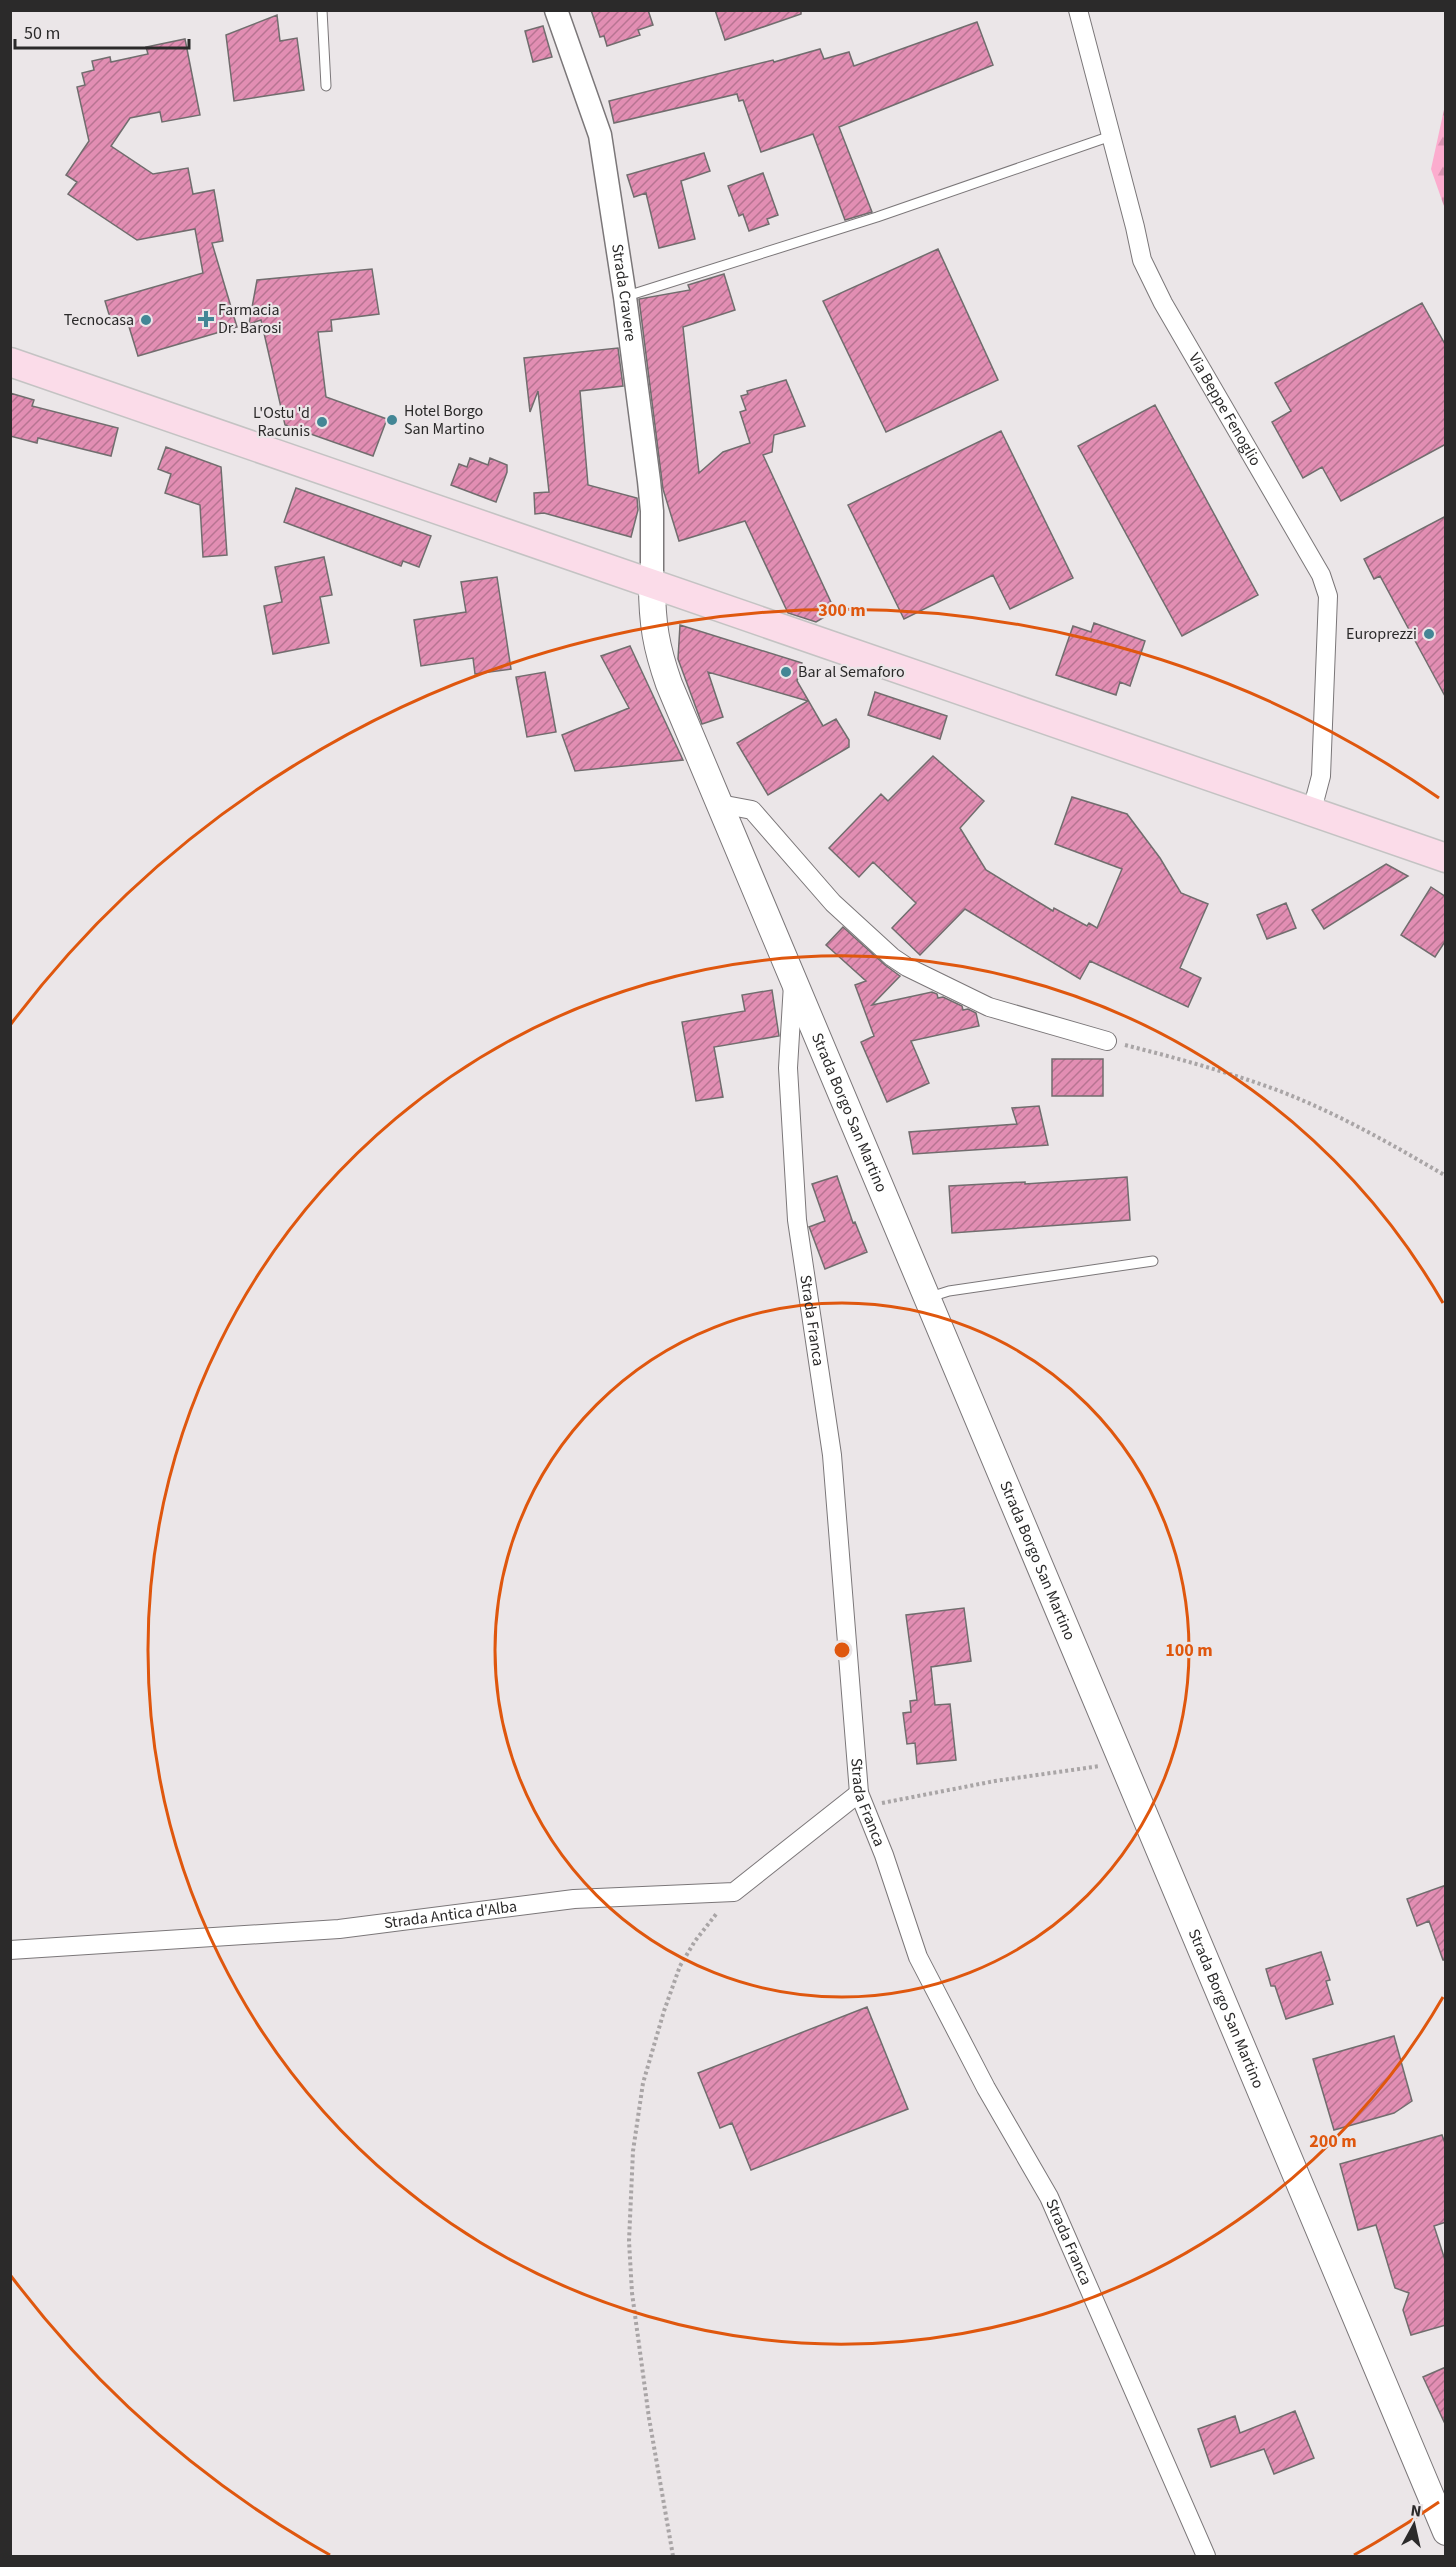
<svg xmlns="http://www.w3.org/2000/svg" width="1456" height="2567" font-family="'Source Sans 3',sans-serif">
	<defs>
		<pattern id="forest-firs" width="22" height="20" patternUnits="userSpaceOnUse" patternTransform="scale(1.5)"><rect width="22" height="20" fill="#fcacce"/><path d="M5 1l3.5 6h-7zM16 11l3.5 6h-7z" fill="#d894b1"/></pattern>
		<pattern id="building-hatch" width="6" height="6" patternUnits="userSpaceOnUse" patternTransform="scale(1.5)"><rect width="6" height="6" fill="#e28eb3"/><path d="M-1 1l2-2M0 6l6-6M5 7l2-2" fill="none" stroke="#b77492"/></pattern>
	</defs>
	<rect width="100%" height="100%" fill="#ebe6e8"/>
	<!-- forest -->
	<path fill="url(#forest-firs)" d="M1445,105V209L1431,169Z"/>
	<!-- building -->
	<path fill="url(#building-hatch)" stroke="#716d6e" stroke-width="1.5" d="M591,10H648L653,25L638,30L640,35L607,46L604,36L600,37Z
		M715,10H801V14L725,40Z
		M277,15L280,41L297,38L304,90L234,101L226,35Z
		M977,22L993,65L839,127L872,212L845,220L813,134L761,152L743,100L739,101L737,94L614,123L609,101L773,60L774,62L820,49L824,59L849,52L854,66Z
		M543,26L552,57L533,62L525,31Z
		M185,39L200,115L162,122L160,112L130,118L111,146L153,174L188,168L193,194L214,190L223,241L212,243L237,327L138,356L126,317L111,321L105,301L203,273L195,229L137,240L68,194L77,182L66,175L89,141L77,87L85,85L82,73L94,70L92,61L110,57L111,62L148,54L146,47Z
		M704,153L710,171L681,181L695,239L659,248L646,193L634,197L627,175Z
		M763,173L778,215L767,219L769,224L749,231L743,214L739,216L728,186Z
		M938,249L998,380L886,432L823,301Z
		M372,269L379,314L331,320L332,331L318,332L326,397L387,419L373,456L285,425L261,320L249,324L257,280Z
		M724,274L735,310L683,327L699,473L723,452L750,443L740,412L746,410L741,396L748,394L747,391L786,380L805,426L774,435L772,452L763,455L835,611L816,622L788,613L745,521L679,541L663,489L639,299L690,290L688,285Z
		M1422,303L1446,346V444L1341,501L1322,467L1303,478L1272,422L1291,411L1275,383Z
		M618,348L623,386L580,391L588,485L637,498L638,510L631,537L544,513L535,514L534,493L549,492L538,391L530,412L524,358Z
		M10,393L34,400L32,406L118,428L111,456L38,438L37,443L10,436Z
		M1155,405L1258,595L1182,636L1078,446Z
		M1001,431L1073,578L1010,609L993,575L904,619L848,505Z
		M166,447L221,467L227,555L203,557L200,505L165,493L171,474L158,469Z
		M470,458L488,465L490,458L507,465V472L496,502L451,485L459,464L467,467Z
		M296,488L431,536L419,567L403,561L401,566L284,522Z
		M1446,516V698L1380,576L1374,579L1364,559Z
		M324,557L332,595L320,597L329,643L273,654L264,606L282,602L275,567Z
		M497,577L511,669L475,674L473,658L421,666L414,620L466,612L461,582Z
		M1094,623L1145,641L1130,686L1120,682L1116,695L1056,675L1073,626L1091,632Z
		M680,625L802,663L797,681L823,726L836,719L849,740V747L768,795L737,743L808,701L708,672L723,717L702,724L678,659Z
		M630,646L683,760L575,771L562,735L629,708L601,656Z
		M545,672L556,732L527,737L516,677Z
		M875,692L947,716L940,739L868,715Z
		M933,756L984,801L960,828L986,870L1053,911L1054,908L1087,926L1089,923L1097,928L1122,869L1055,844L1072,797L1127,814L1160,858L1181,893L1208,904L1180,968L1201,978L1188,1007L1090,961L1080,979L965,909L920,955L892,928L916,903L873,862L859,877L829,848L881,794L888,801Z
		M1386,864L1408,876L1324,929L1312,910Z
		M1431,887L1446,897V940L1435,957L1401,935Z
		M1286,903L1296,928L1267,939L1257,915Z
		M843,927L885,965L900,976L872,1005L932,992L937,994L938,998L943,997L962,1006L963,1010L968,1009L976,1013L979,1026L911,1041L929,1083L887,1102L861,1042L874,1036L855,985L866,981L826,945Z
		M772,990L779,1036L714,1047L723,1097L696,1101L682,1022L745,1011L742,995Z
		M1052,1059H1103V1096H1052Z
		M1039,1106L1048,1145L913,1154L909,1132L1017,1124L1012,1108Z
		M837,1176L853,1223L855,1222L867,1252L825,1269L810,1229L809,1227L825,1221L812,1184Z
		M1127,1177L1130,1220L952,1233L949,1186L1025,1182V1184Z
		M964,1608L971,1661L931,1667L935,1705L950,1704L956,1760L917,1764L915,1743L907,1744L903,1713L911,1712L910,1701L917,1700L906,1615Z
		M1446,1885V1960H1443L1429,1921L1417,1926L1407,1899Z
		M1321,1952L1330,1980L1326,1981L1333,2004L1286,2019L1275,1986H1271L1266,1969Z
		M867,2007L908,2109L751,2170L732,2123L720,2128L698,2073Z
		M1394,2036L1412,2101L1394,2113L1334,2130L1313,2059Z
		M1442,2135L1446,2146V2222L1434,2226L1446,2263V2325L1411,2335L1403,2310L1409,2293L1395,2288L1376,2225L1358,2230L1340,2164Z
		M1446,2367V2426L1423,2377Z
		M1295,2411L1314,2458L1274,2474L1264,2449L1211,2467L1198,2429L1235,2416L1240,2433Z"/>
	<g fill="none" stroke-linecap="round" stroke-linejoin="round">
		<defs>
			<path id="service" d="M322,10L326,86
				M627,296L877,217L1111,136
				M930,1297L949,1291L1153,1261"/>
			<g id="minor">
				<path id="s1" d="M1078,10L1135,227L1142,260L1163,303L1321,575L1328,596L1321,776L1312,810"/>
				<path d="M720,804L752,810L833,903L892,957L907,967L989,1007L1107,1041"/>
				<path id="s2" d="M793,984L788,1068L797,1220L832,1455L859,1793L884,1855L918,1957L986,2088L1049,2197L1206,2556"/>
				<path id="s3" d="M10,1950L339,1929L574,1899L734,1892L859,1793"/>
			</g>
			<g id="tertiary">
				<path id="s4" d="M556,10L600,135L625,297L649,481L652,511V584"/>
			</g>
			<g id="secondary">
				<path id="s5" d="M652,584C652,623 656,647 669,684L1446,2532"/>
			</g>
			<path id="primary" d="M10,362L1446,858"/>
		</defs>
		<!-- service casing -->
		<use href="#service" stroke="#7b7779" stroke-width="11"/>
		<!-- minor casing -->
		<use href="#minor" stroke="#7b7779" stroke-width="20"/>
		<!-- tertiary casing -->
		<use href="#tertiary" stroke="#7b7779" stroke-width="25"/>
		<!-- secondary casing -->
		<use href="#secondary" stroke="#7b7779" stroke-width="28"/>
		<!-- primary casing -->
		<use href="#primary" stroke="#c4c3c3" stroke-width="31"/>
		<!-- path -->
		<path stroke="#a9a5a6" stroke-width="4" stroke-dasharray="3 3" stroke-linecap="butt" d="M1125,1045C1173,1057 1220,1070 1266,1086C1328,1108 1388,1142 1446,1176
			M882,1803L995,1781L1100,1766
			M673,2556L649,2418L632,2293L629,2241L633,2151L643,2083L664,2011L680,1966L695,1941L717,1913"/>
		<!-- service -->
		<use href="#service" stroke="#fff" stroke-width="9"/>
		<!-- minor -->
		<use href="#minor" stroke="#fff" stroke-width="18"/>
		<!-- tertiary -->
		<use href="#tertiary" stroke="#fff" stroke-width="22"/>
		<!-- secondary -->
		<use href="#secondary" stroke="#fff" stroke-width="26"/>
		<!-- primary -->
		<use href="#primary" stroke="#fbdce9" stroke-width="28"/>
	</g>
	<!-- distance rings -->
	<g fill="none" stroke="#df570e" stroke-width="3">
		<circle cx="842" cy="1650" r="347"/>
		<path d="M1443 1997A694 694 0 1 1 1443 1303"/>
		<path d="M1439 2502A1040 1040 0 0 1 1354 2555M330 2555A1040 1040 0 0 1 11 2276M11 1024A1040 1040 0 0 1 1439 798"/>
	</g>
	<!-- markers -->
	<g fill="#438695" stroke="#ebe6e8" stroke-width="2">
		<path d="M203 310h6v6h6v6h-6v6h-6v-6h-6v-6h6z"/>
		<circle cx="146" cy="320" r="6"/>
		<circle cx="392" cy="420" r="6"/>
		<circle cx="322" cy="422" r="6"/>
		<circle cx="1429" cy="634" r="6"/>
		<circle cx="786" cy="672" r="6"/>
	</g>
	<g text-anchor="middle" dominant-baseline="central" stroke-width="4.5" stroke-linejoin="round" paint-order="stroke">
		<!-- street labels -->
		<g font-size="16" fill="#2b2a2a" stroke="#ebe6e8">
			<text stroke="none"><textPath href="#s4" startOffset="292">Strada Cravere</textPath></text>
			<text stroke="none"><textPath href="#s1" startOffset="429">Via Beppe Fenoglio</textPath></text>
			<text stroke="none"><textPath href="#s5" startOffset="567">Strada Borgo San Martino</textPath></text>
			<text stroke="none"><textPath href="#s2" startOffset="338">Strada Franca</textPath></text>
			<text stroke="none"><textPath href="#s5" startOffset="1053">Strada Borgo San Martino</textPath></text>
			<text stroke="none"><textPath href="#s2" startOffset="824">Strada Franca</textPath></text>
			<text stroke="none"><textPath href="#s3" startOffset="442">Strada Antica d'Alba</textPath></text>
			<text stroke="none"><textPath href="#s5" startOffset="1539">Strada Borgo San Martino</textPath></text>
			<text stroke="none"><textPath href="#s2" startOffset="1310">Strada Franca</textPath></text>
		</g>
		<!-- poi labels -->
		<g font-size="16" fill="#2b2a2a" stroke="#ebe6e8" text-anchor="start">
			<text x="218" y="310">Farmacia<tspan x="218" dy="18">Dr. Barosi</tspan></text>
			<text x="134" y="320" text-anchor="end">Tecnocasa</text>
			<text x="404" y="411">Hotel Borgo<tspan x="404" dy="18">San Martino</tspan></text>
			<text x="310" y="413" text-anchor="end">L'Ostu 'd<tspan x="310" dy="18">Racunis</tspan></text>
			<text x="1417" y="634" text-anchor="end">Europrezzi</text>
			<text x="798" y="672">Bar al Semaforo</text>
		</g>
	</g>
	<circle cx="842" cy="1650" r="9" fill="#df570e" stroke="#ebe6e8" stroke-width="3"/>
	<g font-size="18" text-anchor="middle" font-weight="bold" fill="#df570e" stroke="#ebe6e8" stroke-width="4.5" stroke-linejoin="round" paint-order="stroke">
		<text x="842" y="616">300 m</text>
		<text x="1189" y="1656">100 m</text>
		<text x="1333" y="2147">200 m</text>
	</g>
	<!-- border -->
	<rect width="1456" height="2567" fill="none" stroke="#2b2a2a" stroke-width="24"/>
	<!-- north arrow -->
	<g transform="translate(1414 2525) rotate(8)" stroke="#ebe6e8" stroke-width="4.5" paint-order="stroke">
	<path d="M0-4.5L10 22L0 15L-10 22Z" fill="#2b2a2a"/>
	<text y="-9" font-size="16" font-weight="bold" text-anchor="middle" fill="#2b2a2a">N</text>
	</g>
	<!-- scale -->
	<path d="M15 39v9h174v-9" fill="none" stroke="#2b2a2a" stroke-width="3"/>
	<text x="24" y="39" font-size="18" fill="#2b2a2a" stroke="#ebe6e8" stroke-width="4.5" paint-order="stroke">50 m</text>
</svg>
